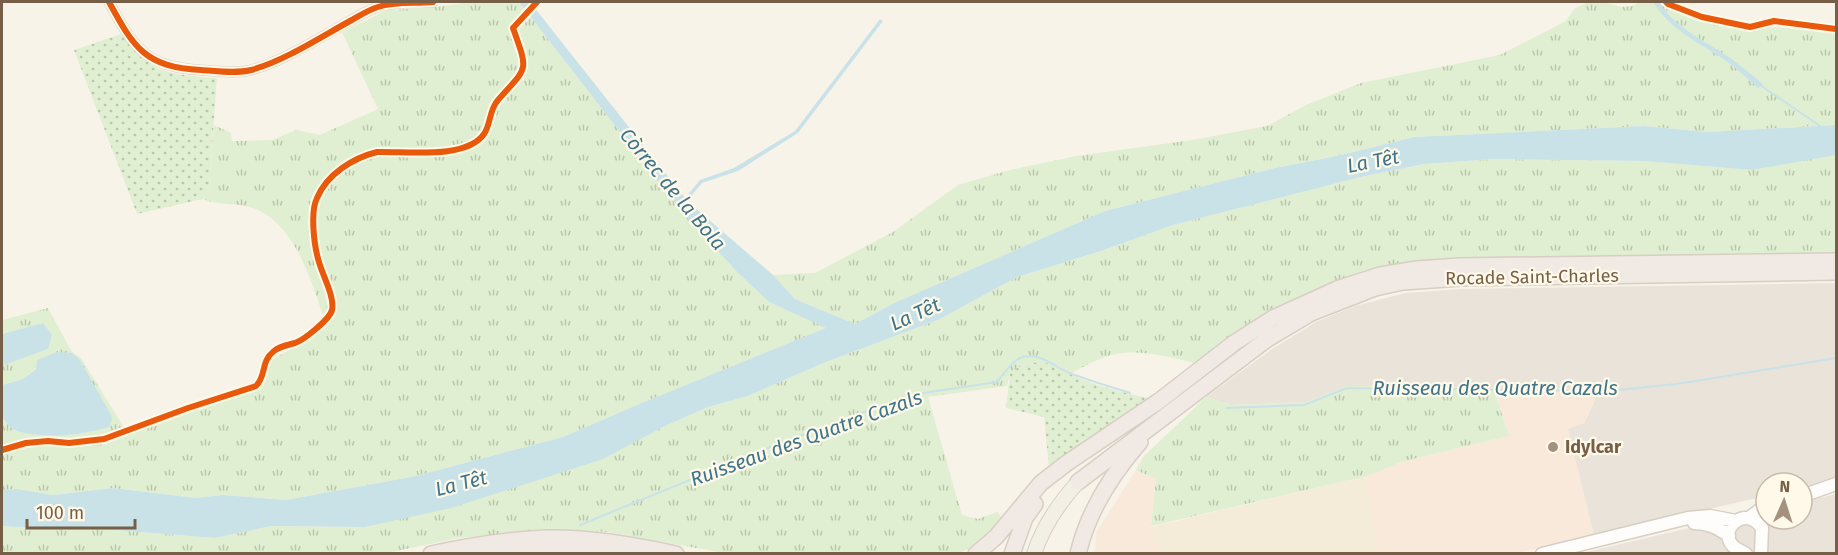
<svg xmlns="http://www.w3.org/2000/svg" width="1838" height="555" font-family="'Fira Sans',sans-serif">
	<defs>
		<pattern id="grass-tufts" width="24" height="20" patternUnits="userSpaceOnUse" patternTransform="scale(1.5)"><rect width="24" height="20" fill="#e0efd1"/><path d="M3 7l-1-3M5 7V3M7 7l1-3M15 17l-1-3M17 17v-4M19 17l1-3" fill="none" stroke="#bac5ab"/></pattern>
		<pattern id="garden-dots" width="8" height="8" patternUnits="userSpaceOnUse" patternTransform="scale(1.5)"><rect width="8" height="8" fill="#e0efd1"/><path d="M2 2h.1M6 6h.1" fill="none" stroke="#bac5ab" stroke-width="1.8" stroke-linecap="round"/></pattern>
	</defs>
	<rect width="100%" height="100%" fill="#f8f3e8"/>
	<!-- residential -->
	<path fill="#f4ebd8" d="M1367,476L1378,553H1158L1151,527Z"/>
	<!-- commercial -->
	<path fill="#f9e9da" d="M1493,387L1585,389L1595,399L1584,423L1568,429L1594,535L1518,553H1378L1367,476L1404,461L1509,436Z
		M1136,470L1156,479L1151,526L1158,553L1095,554L1096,532Z"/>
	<!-- industrial -->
	<path fill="#eae3d9" d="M1836,283V479L1802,487V483H1766V496L1594,535L1568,429L1584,423L1592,407L1595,399L1585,389L1348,386L1306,402L1231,405L1206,397L1272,349L1316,322L1355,306L1405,293L1461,289Z
		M1836,494V553L1578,554L1766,510V519H1802V502Z"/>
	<!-- grass -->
	<path fill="url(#grass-tufts)" d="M472,2H519L682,212L737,272L769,302L827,328L639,404L563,437L416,476L286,500L223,495L196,498L113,488L53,495L17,489L2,490V417L13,429L36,435L95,431L36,368L23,379L2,385V366L48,349L43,323L2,334V320L48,308L72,352L81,358L125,429L250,392L264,385L271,360L306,341L327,327C313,287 297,224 253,208C236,202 218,206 203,199L209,189L214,125L231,133L232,141L272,140L296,130L320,135L378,109L342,32L387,10L428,8Z
		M1588,2H1604L1621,7L1632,6L1640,2H1663L1699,18L1836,34V125L1707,132L1644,126L1414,137L1337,156L1275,168L1105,211L894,303L855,324L795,299L773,275L815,273L893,232L958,185L1010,170L1076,156L1192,140L1267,126L1306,105L1361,83L1500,55L1566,21L1574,9Z
		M1833,154L1836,155V254L1379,268C1336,280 1296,295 1258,319C1238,332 1218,349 1199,364C1167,357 1132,345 1100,359C1089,363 1080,369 1070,374L1057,365L1010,372L1007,386L928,397L962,515L978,519L997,512L1004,520L977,546L958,553H724L608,532L545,529L459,538L382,554H2V526L64,530H114L215,538L271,526L365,527L663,427L708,407L748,396L821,364L940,319L1017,277L1101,251L1173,225L1365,176L1424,164L1494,159L1644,161L1752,170Z
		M1348,386L1493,387L1509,436L1404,461L1367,476L1151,526L1156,479L1136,470L1143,457L1206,397L1231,405L1306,402Z"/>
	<!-- garden -->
	<path fill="url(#garden-dots)" d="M121,34C152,75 169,74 217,78L209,189L203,199L137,214L74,50Z
		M1041,362C1057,365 1057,368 1070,374C1094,386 1126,393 1152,399L1049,467L1044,417L1006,408L1010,372L1025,364Z"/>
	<!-- water -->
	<path fill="#c9e2e8" d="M519,2H530L685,198L700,180L734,168L795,131L880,19L883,21L798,133L738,171L702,183L687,201L773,275L795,299L855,324L894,303L1105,211L1275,168L1337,156L1414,137L1644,126L1707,132L1836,125V155L1752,170L1644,161L1494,159L1424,164L1365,176L1173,225L1101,251L1017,277L940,319L821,364L748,396L708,407L663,427L603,459L451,508L365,527L271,526L215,538L114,530H64L2,526V490L17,489L53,495L113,488L196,498L223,495L286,500L416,476L563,437L639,404L826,328L769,302L737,272L682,212Z
		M1653,2H1659C1676,29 1704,40 1729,57C1741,66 1752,75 1763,84L1758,88C1748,79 1737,69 1726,61C1699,42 1671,31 1653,2Z
		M43,323L52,335L48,349L2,366V334Z
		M57,352L72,353L80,360L111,415L112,420L109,427C82,435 43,440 15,430C10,428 6,422 2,417V385L23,379L36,369L37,360Z"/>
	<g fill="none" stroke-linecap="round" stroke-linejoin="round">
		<!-- stream -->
		<path stroke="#c9e2e8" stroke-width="2" d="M1760,85L1820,126
			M1226,408L1304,405L1347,388L1609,391L1677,384L1836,358
			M580,525L768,448L910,395L997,382C1003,375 1011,362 1020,358C1039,350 1055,368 1072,374C1091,381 1111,387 1130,393"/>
		<defs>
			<path id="street" d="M109,2C134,48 145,67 201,70C217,71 236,74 251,70C284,61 319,38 350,21C359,16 368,10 378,7C396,1 414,4 433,2"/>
			<path id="secondary" d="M1802,496L1836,484
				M1749,518L1766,505
				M1694,523C1708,523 1718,528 1729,536
				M1542,554L1688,518L1710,516L1736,521
				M1746,554C1742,551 1737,550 1733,546C1717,529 1746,504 1762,528L1761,554"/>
			<path id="primary" d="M1034,554C1043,526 1059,503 1078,482"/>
			<path id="highway" d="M1078,482L1266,340L1311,313L1375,288L1403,282L1461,278L1836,272
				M431,554C468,546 506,540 545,538C589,537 633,545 676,554
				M495,554L542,550L613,554
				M976,554L996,537L1041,483L1067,463L1159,401L1234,343L1273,318L1337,289L1380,275L1417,269L1459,266L1836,261
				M1012,554L1025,518L1035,504
				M1078,554C1088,511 1112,474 1140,442"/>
		</defs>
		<!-- street casing -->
		<use href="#street" stroke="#d5cfc5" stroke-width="11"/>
		<!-- secondary casing -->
		<use href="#secondary" stroke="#d6cfc4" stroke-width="15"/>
		<!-- primary casing -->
		<use href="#primary" stroke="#d7cec4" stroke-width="16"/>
		<!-- highway casing -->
		<use href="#highway" stroke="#d7cec4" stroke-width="18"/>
		<!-- street -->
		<use href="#street" stroke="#fefdfc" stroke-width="8"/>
		<!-- secondary -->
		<use href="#secondary" stroke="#fefdfc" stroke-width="12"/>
		<!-- primary -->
		<use href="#primary" stroke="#f2efe4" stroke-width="14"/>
		<!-- highway -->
		<use href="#highway" stroke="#f1e9e3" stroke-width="15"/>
		<defs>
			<path id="cycleway" d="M109,2C134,48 145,67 201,70C217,71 236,74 251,70C284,61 319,38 350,21C359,16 368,10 378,7C396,1 414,4 433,2
				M1666,2L1668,4L1702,17L1750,27L1774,21L1836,29
				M2,450L26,443L48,441L69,443L104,439L188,408L256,386C267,375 260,362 274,351C280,346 288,345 295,343C304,340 330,319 332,310C335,297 322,274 319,262C314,246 310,212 317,198C327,174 353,158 377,152C405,151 466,160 484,134C491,124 489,110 498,100C528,66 529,73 513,28L537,2"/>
		</defs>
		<!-- cycleway casing -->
		<use href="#cycleway" stroke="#fff9e9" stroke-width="10"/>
		<!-- cycleway -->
		<use href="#cycleway" stroke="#e8590c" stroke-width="6"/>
	</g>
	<!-- markers -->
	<circle fill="#a4927f" stroke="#fff9e9" stroke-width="2" cx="1553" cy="447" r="6"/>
	<g text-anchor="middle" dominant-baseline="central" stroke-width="4.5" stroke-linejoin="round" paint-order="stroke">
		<!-- street labels -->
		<g font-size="18" fill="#775e46" stroke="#fff9e9">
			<text transform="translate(1532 277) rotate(-1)">Rocade Saint-Charles</text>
		</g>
		<!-- poi labels -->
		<g font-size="18" font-weight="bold" fill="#775e46" stroke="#fff9e9" text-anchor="start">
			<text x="1565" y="447">Idylcar</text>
		</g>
		<!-- water labels -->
		<g font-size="20" font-style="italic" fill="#3f758c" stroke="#fff9e9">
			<text transform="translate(1373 161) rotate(-11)">La Têt</text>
			<text transform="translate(673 189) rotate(50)">Còrrec de la Bola</text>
			<text transform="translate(915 314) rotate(-24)">La Têt</text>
			<text x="1495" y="388">Ruisseau des Quatre Cazals</text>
			<text transform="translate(806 438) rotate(-20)">Ruisseau des Quatre Cazals</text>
			<text transform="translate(461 483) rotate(-14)">La Têt</text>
		</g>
	</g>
	<!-- border -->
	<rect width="1838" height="555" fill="none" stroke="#775e46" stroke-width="6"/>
	<!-- north arrow -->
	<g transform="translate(1784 501) rotate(3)"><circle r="28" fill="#fff9e9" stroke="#c9bba8" stroke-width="1.5"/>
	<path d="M0-4.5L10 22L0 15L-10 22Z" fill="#a4927f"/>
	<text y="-9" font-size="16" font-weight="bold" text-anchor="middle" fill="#775e46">N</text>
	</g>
	<!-- scale -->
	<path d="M27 519v9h108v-9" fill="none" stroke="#775e46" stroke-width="3"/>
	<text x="36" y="519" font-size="18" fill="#775e46" stroke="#fff9e9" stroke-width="4.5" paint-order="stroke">100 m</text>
</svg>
